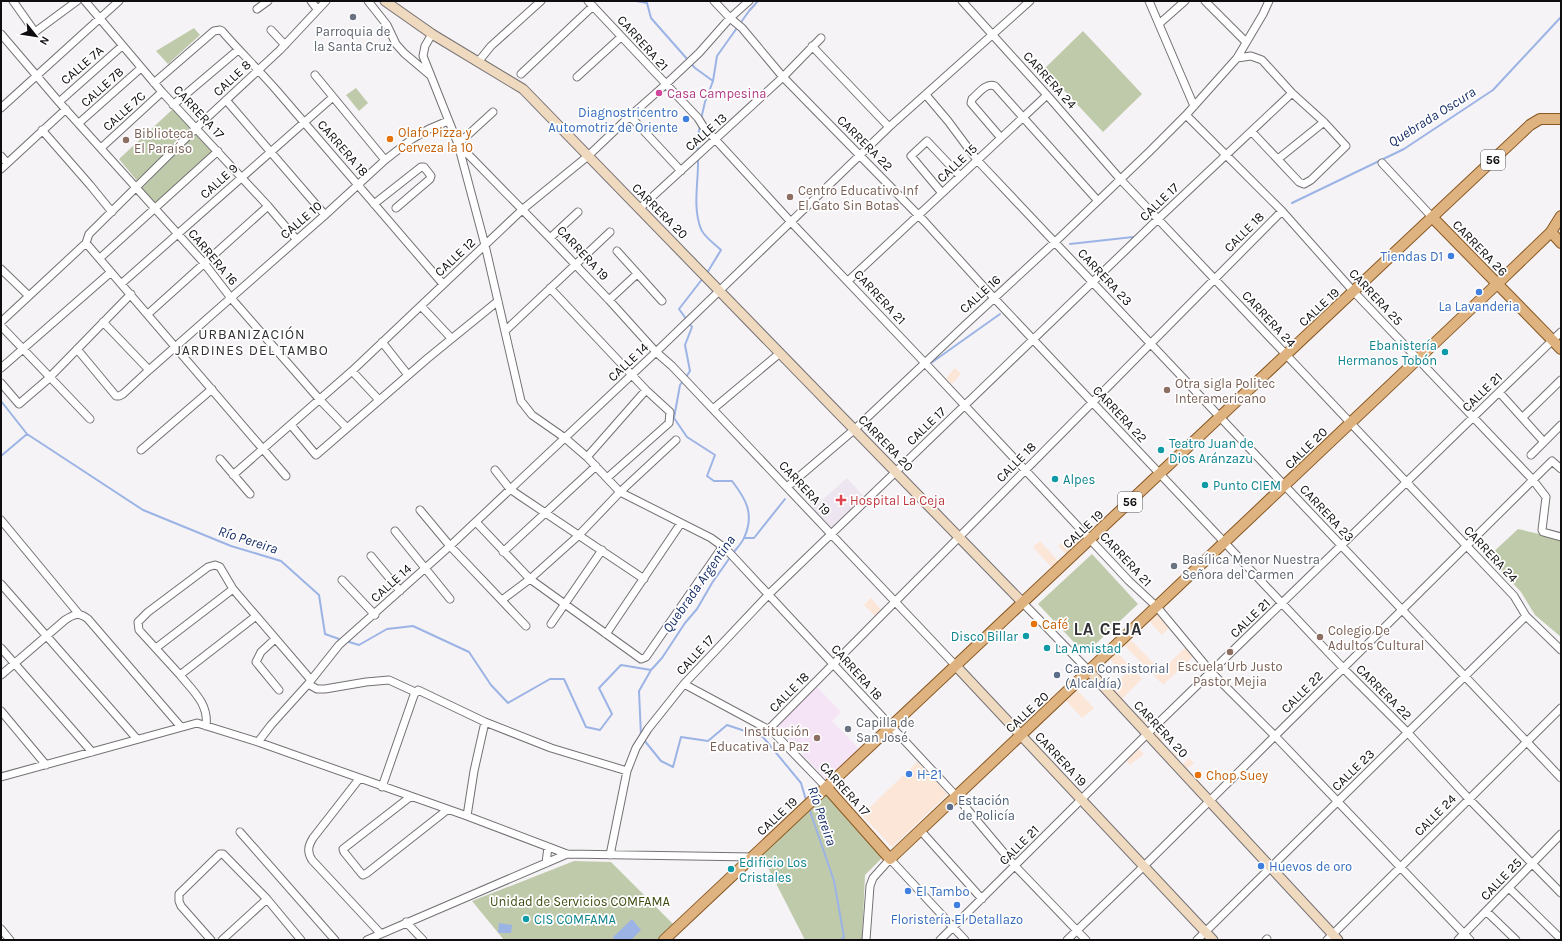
<svg xmlns="http://www.w3.org/2000/svg" width="1562" height="941" font-family="Karla,sans-serif">
	<rect width="100%" height="100%" fill="#f6f3f7"/>
	<!-- commercial -->
	<path fill="#fbe6d8" d="M955,368L961,374L952,384L946,378Z
		M1074,538L1079,544L1067,555L1058,546L1065,540L1069,544Z
		M1040,541L1060,563L1053,569L1033,547Z
		M871,598L884,613L878,619L864,605Z
		M1156,614L1159,615L1170,627L1162,635L1149,621Z
		M1129,638L1161,671L1188,645L1196,654L1163,685L1123,644Z
		M1113,648L1142,679L1120,701L1105,686L1112,679L1117,683L1124,675L1106,655Z
		M1072,685L1094,708L1082,718L1061,695Z
		M1147,710L1153,716L1143,725L1138,719Z
		M1164,723L1171,732L1159,742L1152,734Z
		M1179,745L1184,749L1175,758L1170,753Z
		M1138,748L1144,754L1130,765L1125,759Z
		M1189,758L1194,763L1186,770L1182,765Z
		M917,762L948,794L892,847L862,815Z"/>
	<!-- built -->
	<path fill="#ede5ef" d="M847,478L864,497L832,528L813,508Z"/>
	<!-- education -->
	<path fill="#f5e4f6" d="M816,686L841,712L832,721L859,749L827,780L775,726Z"/>
	<!-- green -->
	<path fill="#bfcaaa" d="M194,28L200,35L168,64L156,51Z
		M1083,31L1142,94L1103,132L1044,69Z
		M356,88L368,103L359,111L346,95Z
		M174,108L192,128L138,182L119,159Z
		M197,132L213,151L154,204L141,189Z
		M1518,529L1561,539V637L1535,615L1521,592L1488,557Z
		M1092,554L1138,604L1085,654L1038,604Z
		M828,791L884,856L865,875L862,940H805L762,856Z
		M574,861L611,862L675,926L660,940H504L472,901Z"/>
	<!-- water -->
	<path fill="#9cb4e5" d="M632,919L641,930L631,940H615L613,937Z
		M499,923L512,925L511,933H498Z"/>
	<g fill="none" stroke-linecap="round" stroke-linejoin="round">
		<!-- stream -->
		<path stroke="#9cb4e5" stroke-width="2" d="M636,1L647,3
			M647,3L651,18L695,68L713,81
			M701,119L705,102L713,81L717,56L749,11L758,1
			M698,153L697,140L700,126
			M698,157C699,180 692,207 701,229C704,237 715,244 721,250L707,273
			M1292,203L1404,149L1493,90L1561,17
			M1070,244L1133,237
			M931,363L1000,314
			M686,377L690,371L685,345L692,327L679,309L703,278
			M683,381L680,385L674,418L687,437L715,455L707,476L714,481H732C746,499 755,514 744,538C742,543 737,548 733,553
			M1,401L27,434
			M1,456L27,434L143,510L231,546L281,561L319,595L325,634L342,640
			M745,538H754L785,499
			M346,641L359,645L387,629L413,626L469,652L491,685L508,703L550,679H564L586,727L600,730L612,714L599,688L621,665L651,670L639,691L641,736
			M651,670L662,658L685,623L697,609L712,583L731,556
			M644,740L661,761L673,767L681,737L708,741L727,725L763,737L801,783L806,800
			M809,808L834,881L844,937L841,940"/>
		<defs>
			<path id="minor" d="M13,1L35,32L77,1
				M85,1L162,92L268,206L296,239
				M311,1L317,9
				M368,1L387,25L396,44L404,53L430,75
				M588,1L698,118L703,126L791,222L925,363L1129,581L1157,607L1211,672L1275,736L1470,940
				M714,1L730,18L742,28L783,77L925,222L994,298L1343,668L1408,733L1469,799L1561,893
				M962,1L1047,95L1121,180L1514,596L1526,616L1561,650
				M1149,1L1194,106
				M1205,1L1246,42
				M257,9L268,1
				M1159,24L1185,1
				M271,30L285,45
				M1,34L59,102L204,263L231,298L320,400L347,428
				M432,34L425,46L423,56L458,144L550,238L609,300L656,352L672,366L956,666
				M1237,58L1251,56L1262,60L1292,93L1324,122L1346,146L1311,180L1304,184L1299,182L1252,132
				M478,62L491,46L541,1
				M521,74L593,6
				M315,75L385,160
				M577,77L621,37
				M154,83L214,31L220,30L222,31C240,52 260,71 278,92C333,156 388,220 443,284
				M926,95L948,121L977,160L1561,778
				M226,100L325,215
				M59,102L122,46
				M173,105L238,50
				M1,108L119,1
				M1186,115L1282,211L1354,292L1533,480L1546,497L1542,530L1543,532L1561,537
				M630,116L681,171
				M79,123L141,68
				M889,127L1030,1
				M42,130L90,185L112,212
				M1001,138L971,103L972,99C978,94 986,82 995,86L1098,201
				M458,144L485,245L521,401L532,415L565,438L587,457L620,492L711,538L726,549L957,797L1015,866L1086,940
				M458,144L493,112
				M101,148L162,92
				M1,156L7,163
				M1278,159L1324,122
				M1382,163L1432,217
				M1,169L66,109
				M942,193L911,156L927,141L960,176
				M374,204L421,167H424L431,176L430,179L396,208
				M639,209L783,77L821,38
				M550,238L578,212
				M86,243L286,476
				M617,251L662,301
				M100,258L218,151
				M1,269L29,296
				M848,281L1047,95
				M121,284L333,97
				M550,288L646,390L670,412L669,423L607,478
				M609,300L637,274
				M421,306L451,338
				M148,314L268,206
				M1,322L86,243L89,234L196,128L280,50L326,1
				M103,322L149,370
				M1,326L90,419
				M505,331L610,232
				M382,342L408,375
				M77,349L116,396H119L123,394L149,370L325,215L385,160L412,139L429,129L448,121
				M1,368L111,272
				M352,371L379,400
				M1,383L19,404L47,380L131,294
				M1499,392L1544,442
				M713,409L780,353
				M1523,417L1561,380
				M291,425L316,455L428,358L498,301
				M141,450L212,389
				M1531,455L1561,425
				M587,457L646,390
				M220,459L250,494
				M495,470L510,489L520,496L644,579
				M233,475L352,371L523,209L588,156L630,116L665,85L699,53L730,18L749,1
				M787,487L855,429L964,326L1055,242L1149,152L1186,115L1237,58L1263,14L1269,1
				M420,510L450,546L526,626
				M1,520L78,613
				M476,522L530,579L641,659L646,657L723,546
				M395,531L450,599
				M503,552L596,466
				M371,556L400,591
				M342,580L375,615
				M1,584L137,739
				M502,600L530,579L578,536L620,492L676,440
				M1023,603L1089,671
				M551,624L602,550
				M606,634L681,523
				M275,639L261,652L256,662L279,690
				M1,648L92,752
				M156,648L233,589
				M1,675L65,620C74,614 79,612 88,619L181,727
				M180,675L139,630L138,622L148,612L208,567L215,565L220,567L233,589L311,680
				M308,684L317,689H325L366,682L389,680L415,692
				M684,684L773,732L827,788
				M1,711L46,765
				M206,726C209,704 193,691 180,675L256,616
				M768,730L1282,211
				M258,742L271,725L308,684L339,645L450,546L656,352L889,127L812,46
				M1,777L197,723L258,742L467,816L567,854L753,857
				M359,779L313,838C308,846 307,852 312,860L381,934
				M382,787L414,695L418,690L485,722L551,748L627,771
				M410,797L343,849L344,852L361,873L363,875L367,873L447,810
				M467,816L474,771L485,722
				M921,831L982,899
				M240,832L335,940
				M610,855L627,771L636,748L648,729L684,684L769,594L1158,219L1292,93
				M546,863L548,847
				M1509,888L1561,939
				M1486,911L1516,940
				M406,922L423,940
				M1,929L10,940
				M211,940L181,906L179,901V894L220,854H223L267,899L301,940
				M222,940L267,899
				M367,940L567,854
				M866,940L870,886L873,878L890,859L965,940
				M940,940L1147,734L1561,332
				M1067,940L1144,866L1552,461L1561,469
				M1197,940L1526,616
				M1266,940L1267,939
				M1327,940L1561,708
				M1458,940L1561,834"/>
			<path id="secondary" d="M385,1L432,34L523,89L1023,603
				M956,666L1213,940
				M1089,671L1338,940"/>
			<path id="primary" d="M1432,217L1561,349
				M1551,232L1561,243
				M827,788L890,859L1497,284L1551,232L1561,216
				M664,940L1530,125L1540,119H1561"/>
		</defs>
		<!-- minor casing -->
		<use href="#minor" stroke="#747174" stroke-width="9"/>
		<!-- secondary casing -->
		<use href="#secondary" stroke="#747174" stroke-width="11"/>
		<!-- primary casing -->
		<use href="#primary" stroke="#885821" stroke-width="12"/>
		<!-- minor -->
		<use href="#minor" stroke="#fff" stroke-width="7"/>
		<!-- secondary -->
		<use href="#secondary" stroke="#efd9bf" stroke-width="9"/>
		<!-- primary -->
		<use href="#primary" stroke="#dfb380" stroke-width="10"/>
	</g>
	<!-- markers -->
	<g fill="#6b7280" stroke="#fff" stroke-width="1.5">
		<circle cx="353" cy="17" r="4"/>
		<circle cx="1174" cy="566" r="4"/>
		<circle cx="848" cy="729" r="4"/>
	</g>
	<circle fill="#d1479c" stroke="#fff" stroke-width="1.5" cx="659" cy="93" r="4"/>
	<g fill="#3f7fe0" stroke="#fff" stroke-width="1.5">
		<circle cx="686" cy="119" r="4"/>
		<circle cx="1451" cy="256" r="4"/>
		<circle cx="1479" cy="292" r="4"/>
		<circle cx="909" cy="774" r="4"/>
		<circle cx="1261" cy="866" r="4"/>
		<circle cx="908" cy="891" r="4"/>
		<circle cx="957" cy="905" r="4"/>
	</g>
	<g fill="#e8710a" stroke="#fff" stroke-width="1.5">
		<circle cx="390" cy="139" r="4"/>
		<circle cx="1034" cy="624" r="4"/>
		<circle cx="1198" cy="775" r="4"/>
	</g>
	<g fill="#8d6e63" stroke="#fff" stroke-width="1.5">
		<circle cx="126" cy="140" r="4"/>
		<circle cx="790" cy="197" r="4"/>
		<circle cx="1167" cy="390" r="4"/>
		<circle cx="1320" cy="637" r="4"/>
		<circle cx="1230" cy="652" r="4"/>
		<circle cx="817" cy="738" r="4"/>
	</g>
	<g fill="#0f9aa8" stroke="#fff" stroke-width="1.5">
		<circle cx="1445" cy="352" r="4"/>
		<circle cx="1161" cy="450" r="4"/>
		<circle cx="1055" cy="479" r="4"/>
		<circle cx="1205" cy="485" r="4"/>
		<circle cx="1026" cy="636" r="4"/>
		<circle cx="1047" cy="648" r="4"/>
		<circle cx="731" cy="869" r="4"/>
		<circle cx="526" cy="919" r="4"/>
	</g>
	<path fill="#e0444e" stroke="#fff" stroke-width="1.5" d="M839 494h4v4h4v4h-4v4h-4v-4h-4v-4h4z"/>
	<g fill="#5c6f8a" stroke="#fff" stroke-width="1.5">
		<circle cx="1057" cy="675" r="4"/>
		<circle cx="950" cy="807" r="4"/>
	</g>
	<g text-anchor="middle" dominant-baseline="central" stroke-width="3.5" stroke-linejoin="round" paint-order="stroke">
		<!-- shield labels -->
		<g fill="#fff" stroke="#575657" stroke-width="1">
			<rect x="1481" y="150" width="24" height="20" rx="3"/>
			<rect x="1118" y="492" width="24" height="20" rx="3"/>
		</g>
		<g font-size="12" font-weight="bold" fill="#0f0d0f">
			<text x="1493" y="160">56</text>
			<text x="1130" y="502">56</text>
		</g>
		<!-- worship labels -->
		<g font-size="13" fill="#5b616d" stroke="#fff" text-anchor="start">
			<text x="353" y="31" text-anchor="middle">Parroquia de<tspan x="353" dy="15">la Santa Cruz</tspan></text>
			<text x="1182" y="559">Basílica Menor Nuestra<tspan x="1182" dy="15">Señora del Carmen</tspan></text>
			<text x="856" y="722">Capilla de<tspan x="856" dy="15">San José</tspan></text>
		</g>
		<!-- street labels -->
		<g font-size="13" fill="#0f0d0f" stroke="#fff">
			<text transform="translate(643 43) rotate(48)">CARRERA 21</text>
			<text transform="translate(82 65) rotate(-41)">CALLE 7A</text>
			<text transform="translate(232 78) rotate(-43)">CALLE 8</text>
			<text transform="translate(1050 80) rotate(48)">CARRERA 24</text>
			<text transform="translate(102 87) rotate(-42)">CALLE 7B</text>
			<text transform="translate(124 111) rotate(-42)">CALLE 7C</text>
			<text transform="translate(199 112) rotate(47)">CARRERA 17</text>
			<text transform="translate(706 132) rotate(-41)">CALLE 13</text>
			<text transform="translate(865 143) rotate(45)">CARRERA 22</text>
			<text transform="translate(343 148) rotate(49)">CARRERA 18</text>
			<text transform="translate(957 163) rotate(-43)">CALLE 15</text>
			<text transform="translate(219 181) rotate(-42)">CALLE 9</text>
			<text transform="translate(1159 202) rotate(-44)">CALLE 17</text>
			<text transform="translate(660 211) rotate(45)">CARRERA 20</text>
			<text transform="translate(301 220) rotate(-41)">CALLE 10</text>
			<text transform="translate(1244 232) rotate(-45)">CALLE 18</text>
			<text transform="translate(1480 248) rotate(46)">CARRERA 26</text>
			<text transform="translate(583 253) rotate(47)">CARRERA 19</text>
			<text transform="translate(213 257) rotate(50)">CARRERA 16</text>
			<text transform="translate(455 257) rotate(-43)">CALLE 12</text>
			<text transform="translate(1105 277) rotate(47)">CARRERA 23</text>
			<text transform="translate(980 294) rotate(-42)">CALLE 16</text>
			<text transform="translate(880 297) rotate(47)">CARRERA 21</text>
			<text transform="translate(1376 297) rotate(47)">CARRERA 25</text>
			<text transform="translate(1319 307) rotate(-43)">CALLE 19</text>
			<text transform="translate(1269 319) rotate(47)">CARRERA 24</text>
			<text transform="translate(628 362) rotate(-43)">CALLE 14</text>
			<text transform="translate(1482 392) rotate(-44)">CALLE 21</text>
			<text transform="translate(1120 414) rotate(47)">CARRERA 22</text>
			<text transform="translate(926 426) rotate(-44)">CALLE 17</text>
			<text transform="translate(886 443) rotate(46)">CARRERA 20</text>
			<text transform="translate(1306 448) rotate(-44)">CALLE 20</text>
			<text transform="translate(1016 462) rotate(-45)">CALLE 18</text>
			<text transform="translate(805 488) rotate(47)">CARRERA 19</text>
			<text transform="translate(1327 513) rotate(47)">CARRERA 23</text>
			<text transform="translate(1083 529) rotate(-43)">CALLE 19</text>
			<text transform="translate(1491 554) rotate(47)">CARRERA 24</text>
			<text transform="translate(1126 559) rotate(47)">CARRERA 21</text>
			<text transform="translate(391 583) rotate(-42)">CALLE 14</text>
			<text transform="translate(1250 618) rotate(-44)">CALLE 21</text>
			<text transform="translate(695 655) rotate(-47)">CALLE 17</text>
			<text transform="translate(857 672) rotate(48)">CARRERA 18</text>
			<text transform="translate(789 692) rotate(-45)">CALLE 18</text>
			<text transform="translate(1302 692) rotate(-45)">CALLE 22</text>
			<text transform="translate(1384 692) rotate(45)">CARRERA 22</text>
			<text transform="translate(1027 712) rotate(-43)">CALLE 20</text>
			<text transform="translate(1161 729) rotate(47)">CARRERA 20</text>
			<text transform="translate(1061 759) rotate(47)">CARRERA 19</text>
			<text transform="translate(1353 770) rotate(-44)">CALLE 23</text>
			<text transform="translate(845 789) rotate(48)">CARRERA 17</text>
			<text transform="translate(1435 815) rotate(-45)">CALLE 24</text>
			<text transform="translate(777 816) rotate(-43)">CALLE 19</text>
			<text transform="translate(1019 845) rotate(-45)">CALLE 21</text>
			<text transform="translate(1501 879) rotate(-46)">CALLE 25</text>
		</g>
		<!-- hotel labels -->
		<g font-size="13" fill="#b23c85" stroke="#fff" text-anchor="start">
			<text x="667" y="93">Casa Campesina</text>
		</g>
		<!-- shop labels -->
		<g font-size="13" fill="#366cbe" stroke="#fff" text-anchor="start">
			<text x="678" y="112" text-anchor="end">Diagnostricentro<tspan x="678" dy="15">Automotriz de Oriente</tspan></text>
			<text x="1443" y="256" text-anchor="end">Tiendas D1</text>
			<text x="1479" y="306" text-anchor="middle">La Lavanderia</text>
			<text x="917" y="774">H-21</text>
			<text x="1269" y="866">Huevos de oro</text>
			<text x="916" y="891">El Tambo</text>
			<text x="957" y="919" text-anchor="middle">Floristería El Detallazo</text>
		</g>
		<!-- food labels -->
		<g font-size="13" fill="#c56008" stroke="#fff" text-anchor="start">
			<text x="398" y="132">Olafo Pizza y<tspan x="398" dy="15">Cerveza la 10</tspan></text>
			<text x="1042" y="624">Café</text>
			<text x="1206" y="775">Chop Suey</text>
		</g>
		<!-- education labels -->
		<g font-size="13" fill="#785e54" stroke="#fff" text-anchor="start">
			<text x="134" y="133">Biblioteca<tspan x="134" dy="15">El Paraíso</tspan></text>
			<text x="798" y="190">Centro Educativo Inf<tspan x="798" dy="15">El Gato Sin Botas</tspan></text>
			<text x="1175" y="383">Otra sigla Politec<tspan x="1175" dy="15">Interamericano</tspan></text>
			<text x="1328" y="630">Colegio De<tspan x="1328" dy="15">Adultos Cultural</tspan></text>
			<text x="1230" y="666" text-anchor="middle">Escuela Urb Justo<tspan x="1230" dy="15">Pastor Mejia</tspan></text>
			<text x="809" y="731" text-anchor="end">Institución<tspan x="809" dy="15">Educativa La Paz</tspan></text>
		</g>
		<!-- culture labels -->
		<g font-size="13" fill="#0d838f" stroke="#fff" text-anchor="start">
			<text x="1437" y="345" text-anchor="end">Ebanistería<tspan x="1437" dy="15">Hermanos Tobón</tspan></text>
			<text x="1169" y="443">Teatro Juan de<tspan x="1169" dy="15">Dios Aránzazu</tspan></text>
			<text x="1063" y="479">Alpes</text>
			<text x="1213" y="485">Punto CIEM</text>
			<text x="1018" y="636" text-anchor="end">Disco Billar</text>
			<text x="1055" y="648">La Amistad</text>
			<text x="739" y="862">Edificio Los<tspan x="739" dy="15">Cristales</tspan></text>
			<text x="534" y="919">CIS COMFAMA</text>
		</g>
		<!-- health labels -->
		<g font-size="13" fill="#be3a42" stroke="#fff" text-anchor="start">
			<text x="850" y="500">Hospital La Ceja</text>
		</g>
		<!-- service labels -->
		<g font-size="13" fill="#4e5e75" stroke="#fff" text-anchor="start">
			<text x="1065" y="668">Casa Consistorial<tspan x="1065" dy="15">(Alcaldía)</tspan></text>
			<text x="958" y="800">Estación<tspan x="958" dy="15">de Policía</tspan></text>
		</g>
		<!-- park labels -->
		<g font-size="13" fill="#3d4c10" stroke="#fff">
			<text x="580" y="901">Unidad de Servicios COMFAMA</text>
		</g>
		<!-- water labels -->
		<g font-size="14" font-style="italic" fill="#162d67" stroke="#fff">
			<text transform="translate(1432 117) rotate(-32)">Quebrada Oscura</text>
			<text transform="translate(248 540) rotate(18)">Río Pereira</text>
			<text transform="translate(699 584) rotate(-55)">Quebrada Argentina</text>
			<text transform="translate(822 816) rotate(71)">Río Pereira</text>
		</g>
		<!-- neighbourhood labels -->
		<g font-size="14" letter-spacing="1" fill="#323033" stroke="#fff">
			<text x="252" y="334">URBANIZACIÓN<tspan x="252" dy="16">JARDINES DEL TAMBO</tspan></text>
		</g>
		<!-- district labels -->
		<g font-size="17" font-weight="bold" letter-spacing="1" fill="#323033" stroke="#fff">
			<text x="1108" y="629">LA CEJA</text>
		</g>
	</g>
	<!-- border -->
	<rect width="1562" height="941" fill="none" stroke="#0f0d0f" stroke-width="4"/>
	<!-- north arrow -->
	<g transform="translate(36 36) rotate(120)" stroke="#ffffff" stroke-width="3" paint-order="stroke">
	<path d="M0-3L7 15L0 10L-7 15Z" fill="#0f0d0f"/>
	<text y="-6" font-size="11" font-weight="bold" text-anchor="middle" fill="#0f0d0f">N</text>
	</g>
</svg>
